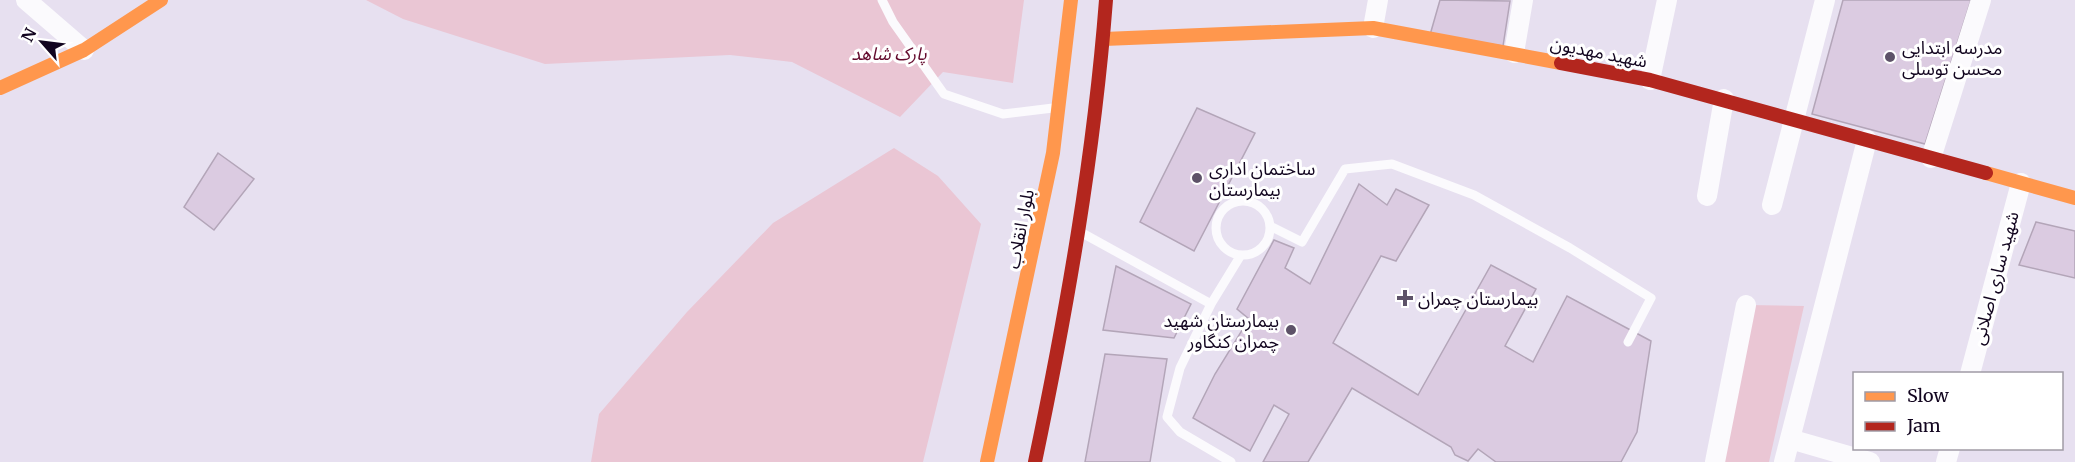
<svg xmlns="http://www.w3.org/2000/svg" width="2075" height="462" font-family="Merriweather,'Noto Sans Arabic',serif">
	<rect width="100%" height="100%" fill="#e7e0f0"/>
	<!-- green -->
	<path fill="#eac6d4" d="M366,0H1024L1013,83L943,72L900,117L792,62L730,55L545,64L403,19Z
		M894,148L938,176L981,224L923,462H591L599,414L687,312L773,223Z
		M1746,305L1804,306L1769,462H1718Z"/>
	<!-- building -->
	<path fill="#dbcbe1" stroke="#b3a5b8" stroke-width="1.5" d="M1440,0L1510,1L1503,46L1430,35Z
		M1843,0H1971L1925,144L1812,114Z
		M1197,108L1255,133L1194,251L1140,222Z
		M218,153L254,179L214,230L184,207Z
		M1359,184L1387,205L1396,189L1429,205L1396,261L1381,256L1333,343L1418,395L1491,265L1536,289L1505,346L1533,362L1567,296L1651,341L1637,432L1621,462H1496L1478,449L1468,461L1455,455L1451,447L1352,388L1308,462H1263L1289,414L1274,405L1250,451L1193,418L1215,374L1249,319L1237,309L1274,240L1294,248L1285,268L1310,284Z
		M2036,222L2075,231V278L2019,265Z
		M1116,266L1191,304L1174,338L1103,330Z
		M1105,354L1167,359L1150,462H1085Z"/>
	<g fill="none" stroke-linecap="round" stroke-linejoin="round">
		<!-- lane -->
		<path stroke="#fbfafd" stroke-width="9" d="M882,0L893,22L944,94L1003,114L1053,108
			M1216 228a27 27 0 1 1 54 0a27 27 0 1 1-54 0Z
			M1270,226L1302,242L1345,169L1392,164L1474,195L1570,248L1651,298L1628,342
			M1084,234L1211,304
			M1231,462L1180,432L1167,417L1180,368L1211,304L1241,255"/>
		<!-- street -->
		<path stroke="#fbfafd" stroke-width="20" d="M26,0L84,50
			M1373,28L1378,0
			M1514,53L1523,0
			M1650,80L1667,0
			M1931,158L1981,0
			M1707,196L1724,99
			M1772,205L1825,0
			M1970,374L2021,183
			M1790,439L1870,462
			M1715,462L1746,305
			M1784,462L1867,140
			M1946,462L1950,448"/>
		<!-- slow -->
		<path stroke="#ff974d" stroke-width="14" d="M1104,39L1373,28L1561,63
			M0,88L84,50L161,0
			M1986,173L2075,198
			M987,462L1053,153L1071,0"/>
		<!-- jam -->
		<path stroke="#b3261e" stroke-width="14" d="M1561,63L1650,80L1986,173
			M1035,462C1067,309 1094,156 1106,0"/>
	</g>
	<!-- markers -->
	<g fill="#5d5268" stroke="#fff" stroke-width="2">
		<circle cx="1890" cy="57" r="6"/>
		<circle cx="1197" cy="178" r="6"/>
		<path d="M1402 289h6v6h6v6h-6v6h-6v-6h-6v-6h6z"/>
		<circle cx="1291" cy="330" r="6"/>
	</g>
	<g text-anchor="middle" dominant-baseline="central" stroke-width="6" stroke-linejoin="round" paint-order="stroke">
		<!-- poi labels -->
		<g font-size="18" fill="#12051f" stroke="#fff" text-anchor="start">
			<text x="1902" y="47">مدرسه ابتدایی<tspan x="1902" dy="21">محسن توسلی</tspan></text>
			<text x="1209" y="168">ساختمان اداری<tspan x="1209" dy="21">بیمارستان</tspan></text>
			<text x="1418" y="298">بیمارستان چمران</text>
			<text x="1279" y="320" text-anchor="end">بیمارستان شهید<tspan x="1279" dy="21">چمران کنگاور</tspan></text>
		</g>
		<!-- street labels -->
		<g font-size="18" fill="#12051f" stroke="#fff">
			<text transform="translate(1599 52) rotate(11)">شهید مهدیون</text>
			<text transform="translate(1020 229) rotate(-79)">بلوار انقلاب</text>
			<text transform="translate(1995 278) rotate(-75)">شهید ساری اصلانی</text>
		</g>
		<!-- park labels -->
		<g font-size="18" font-style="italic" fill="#640b2e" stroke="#fff">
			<text x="889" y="53">پارک شاهد</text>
		</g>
	</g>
	<!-- legend -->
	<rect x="1853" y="372" width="210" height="78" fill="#ffffff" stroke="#a09ba5" stroke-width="1.5"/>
	<rect x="1865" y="392" width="30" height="9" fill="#ff974d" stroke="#a09ba5" stroke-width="1.5"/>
	<text x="1907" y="402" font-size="18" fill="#12051f">Slow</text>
	<rect x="1865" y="422" width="30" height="9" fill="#b3261e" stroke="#a09ba5" stroke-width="1.5"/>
	<text x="1907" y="432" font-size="18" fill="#12051f">Jam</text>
	<!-- north arrow -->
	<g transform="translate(42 42) rotate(298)" stroke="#ffffff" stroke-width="4.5" paint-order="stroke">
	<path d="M0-4.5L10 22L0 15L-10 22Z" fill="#12051f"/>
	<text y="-9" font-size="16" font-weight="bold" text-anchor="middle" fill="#12051f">N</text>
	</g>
</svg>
